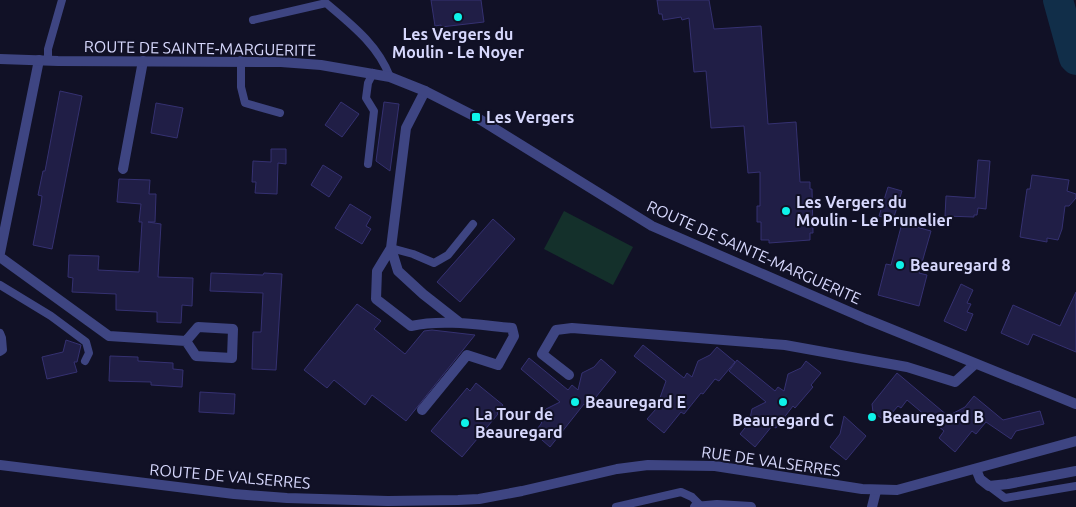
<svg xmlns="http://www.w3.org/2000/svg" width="1076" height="507" font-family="Ubuntu,sans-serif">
	<rect width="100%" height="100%" fill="#111126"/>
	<!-- green -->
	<path fill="#14302b" d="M564,211L633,247L613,285L544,249Z"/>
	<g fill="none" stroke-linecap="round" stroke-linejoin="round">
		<!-- river -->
		<path stroke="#112e49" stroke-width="30" d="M1058,0L1074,58L1076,60"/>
	</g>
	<!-- building -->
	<path fill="#201e46" stroke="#353171" d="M431,0H481L484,22L441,27V25L435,26Z
		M657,0H709L714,29L761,26L768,124L796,122L800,182H810V189H812L813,233H810V240L769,243V240H761V222H757V206H760V172L748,173L744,126L711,128L706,71L694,72L689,18L682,20L681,17L663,20L662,14H659Z
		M60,91L82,96L52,249L33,245L41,204L42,196L38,195L43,171H45Z
		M341,102L359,114L342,137L325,125Z
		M384,102L399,104L390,171L376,161Z
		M156,103L183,108L177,138L151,133Z
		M271,149H286V164L278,163L277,194L255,193L256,182H252L253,161L271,162Z
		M978,160L990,161L986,209L978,208L977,215H974V217L945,216L946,196L975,198Z
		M323,165L342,177L329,197L311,185Z
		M1032,175L1069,180L1067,191L1076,194V198L1069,206H1065L1062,229L1058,240L1047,238V242L1020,237L1027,189H1030Z
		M119,179L150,180L149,194H156L155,222H148L161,224L158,277L193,278L192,306L182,305L181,323L157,322V312L116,310V294L72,292L73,278L68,277L69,255L99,256L98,270L139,272L142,222H139L141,204L117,202Z
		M888,187L902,191L893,220L879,216Z
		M350,204L371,217L366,226L371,229L362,244L335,228Z
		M493,219L515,239L460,302L437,282Z
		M902,223L931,231L919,273L927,275L919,306L878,295L886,264L891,265Z
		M211,273L263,275L264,273L282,274L276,370L252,369L253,332H261L263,293L210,291Z
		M961,284L973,290L967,303L971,304L967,312L973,314L966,331L944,321Z
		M1076,292V352L1033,334L1028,345L1001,333L1013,305L1060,326Z
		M357,304L381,321L374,329L405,354L424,331L432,330L475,335L406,421L372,395L365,405L334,380L327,388L304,370Z
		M66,340L81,345L77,362H74L77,372L47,379L42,357L63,352Z
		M643,345L684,378L687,373L692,377L698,361L710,355L717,347L735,362L719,381L715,379L703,394L701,393L684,414L681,412L664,433L647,419L656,409L666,381L634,356Z
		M110,356L138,357V361L173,363V369L183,370L182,387L151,385V382L109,381Z
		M529,358L568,390L572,385L578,390L582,373L594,367L601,359L616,372L588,407L584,404L550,447L534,433L541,424L546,409L560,402L521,369Z
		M737,360L775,391L778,387L784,391L788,374L801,368L806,361L821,373L811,385L813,387L795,408L793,406L776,428L772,426L755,447L740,434L749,423L752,409L766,402L729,371Z
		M897,373L948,416L965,407L974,396L1003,420L1040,411L1044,424L1016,431L1011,439L986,422L976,434L972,431L955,452L939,438L944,431L907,400L901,408L898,406L885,421L873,412L872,404Z
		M476,383L503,405L497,413L498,414L462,457L431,431L467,388L470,391Z
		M200,392L235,394L234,414L199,412Z
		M844,416L866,436L846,460L830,447L840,434Z"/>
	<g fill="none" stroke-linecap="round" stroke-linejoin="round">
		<!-- service -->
		<path stroke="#3e4582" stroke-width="8" d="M253,20L326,3C352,25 378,45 390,77
			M241,60V87L245,103L280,113
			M48,61V49L62,0
			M368,164L374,111L366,98L368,83L373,73
			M391,248L413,254L434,263L448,255L473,224
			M0,285L51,316L86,342L89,353L85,361
			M0,333L2,338L3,350L0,352
			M989,486L1005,498L1076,486
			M616,507L681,492L692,497L701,506"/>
		<!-- minor -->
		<path stroke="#3e4582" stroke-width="10" d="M123,169L143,61
			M391,248L398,271L423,294L460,323
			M0,253L39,60
			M0,257L109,336L186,341
			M198,327L233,329L232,358L196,356L186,341Z
			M569,375L542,354L556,330L572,328L785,345L907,367L955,382L975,364
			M422,410L467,355L498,365L514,336L512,328C479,325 443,319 411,326L376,299L377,271L391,248L406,128L425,91
			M976,469L980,479L989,486L1008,484L1076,471
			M695,507L717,505L751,507
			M872,507L876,491"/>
		<!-- tertiary -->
		<path stroke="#3e4582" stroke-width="10" d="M0,59L58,61L281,62L321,65L390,77L425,91L476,117L652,226L866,319L1076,404
			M0,465L234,494L287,498L388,501L458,500L479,499L522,491L617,469L648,465L715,466L862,489L897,490L1076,441"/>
	</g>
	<!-- markers -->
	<g fill="#0ef3ea" stroke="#111126" stroke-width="2">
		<circle cx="458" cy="17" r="5"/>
		<rect x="471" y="112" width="10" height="10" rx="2.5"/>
		<circle cx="786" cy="211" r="5"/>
		<circle cx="900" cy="265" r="5"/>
		<circle cx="575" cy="402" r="5"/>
		<circle cx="783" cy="402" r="5"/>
		<circle cx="872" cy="417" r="5"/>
		<circle cx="465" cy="423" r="5"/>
	</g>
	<g text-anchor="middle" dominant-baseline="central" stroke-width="4" stroke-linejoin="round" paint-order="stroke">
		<!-- poi labels -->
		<g font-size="16" font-weight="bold" fill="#d7d8fd" stroke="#111126" text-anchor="start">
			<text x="458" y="34" text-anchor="middle">Les Vergers du<tspan x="458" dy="18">Moulin - Le Noyer</tspan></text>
			<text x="486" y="117">Les Vergers</text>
			<text x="796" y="202">Les Vergers du<tspan x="796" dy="18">Moulin - Le Prunelier</tspan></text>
			<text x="910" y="265">Beauregard 8</text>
			<text x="585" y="402">Beauregard E</text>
			<text x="475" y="414">La Tour de<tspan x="475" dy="18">Beauregard</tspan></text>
			<text x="882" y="417">Beauregard B</text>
			<text x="783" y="420" text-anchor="middle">Beauregard C</text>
		</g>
		<!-- street labels -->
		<g font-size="16" fill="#d7d8fd" stroke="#111126">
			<text transform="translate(200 48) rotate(1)">ROUTE DE SAINTE-MARGUERITE</text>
			<text transform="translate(754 252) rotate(24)">ROUTE DE SAINTE-MARGUERITE</text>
			<text transform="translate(771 461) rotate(8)">RUE DE VALSERRES</text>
			<text transform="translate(230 476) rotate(5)">ROUTE DE VALSERRES</text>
		</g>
	</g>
</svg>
